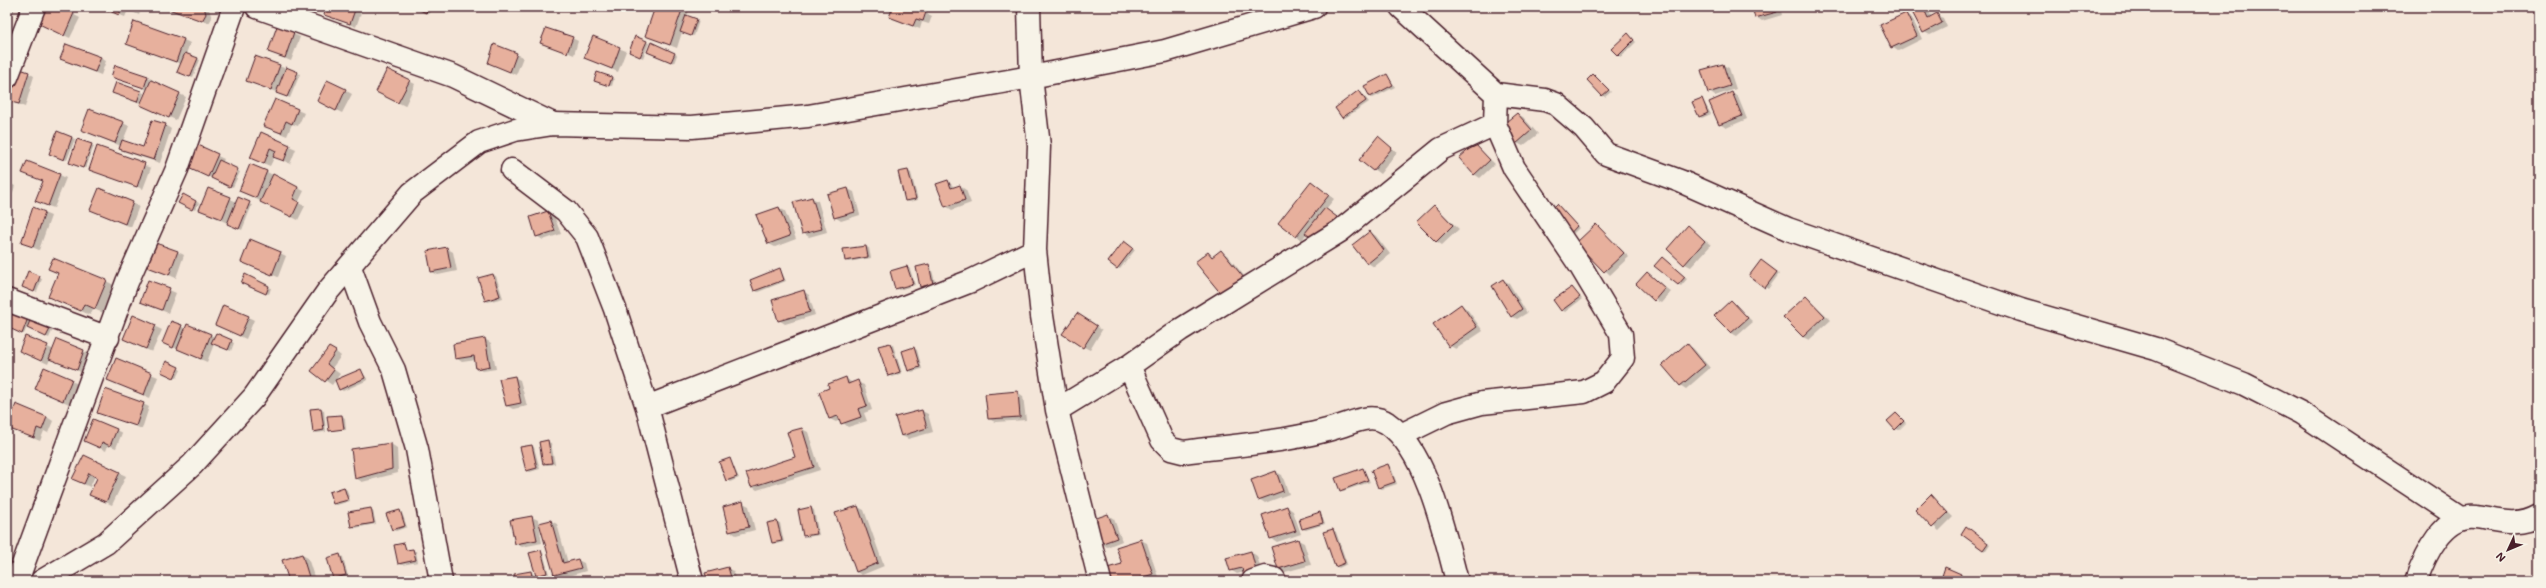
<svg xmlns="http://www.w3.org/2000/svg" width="2546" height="588" font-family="Mali,sans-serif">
	<rect width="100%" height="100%" fill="#f4e6d9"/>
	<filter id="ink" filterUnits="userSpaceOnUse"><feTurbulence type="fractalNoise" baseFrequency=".025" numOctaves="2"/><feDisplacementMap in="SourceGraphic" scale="8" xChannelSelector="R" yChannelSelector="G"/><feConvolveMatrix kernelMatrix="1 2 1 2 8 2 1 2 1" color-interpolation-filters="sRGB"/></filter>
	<g filter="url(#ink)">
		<!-- shadow -->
		<path fill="#0003" d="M7,7H15L13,13L7,11Z
			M59,7L80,18L70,38L43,25Z
			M101,7H142L139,15L128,10L125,17Z
			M142,7H150L149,9Z
			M161,7H208L212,18L209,23Z
			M328,7H363L356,27L325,15Z
			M415,7H431L429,14Z
			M656,7H690L687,17L699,21L694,36L682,32L677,48L646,36Z
			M894,7H928L926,13L932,16L929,24L922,22L920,29L896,20L890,17Z
			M1753,7H1780L1782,15L1762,21L1756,17Z
			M1914,7H1926L1932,17L1937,15L1943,18L1947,27L1930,35L1924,32L1912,8Z
			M1906,14L1912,18L1922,39L1898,51L1892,47Z
			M278,27L300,37L291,61L269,52Z
			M1628,34L1636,42L1621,57L1618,55Z
			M572,38L578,41L574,55L542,42Z
			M593,38L626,51L618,72L585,58Z
			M184,40L190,43L186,54L200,60L193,77L181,73V64L127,43Z
			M646,42L649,43L643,58L633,53Z
			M495,46L523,57L516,75L489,63Z
			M651,53L675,54L677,55L674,63Z
			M100,58L106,61L101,75L67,62Z
			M1723,65L1729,68L1736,89L1715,96L1709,92Z
			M279,66L300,74L290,98L247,80Z
			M28,73L34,76L25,107L7,100V91Z
			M1387,75L1395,87L1373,98L1370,96Z
			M1594,75L1611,92L1605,97L1602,95Z
			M112,76H147L153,80V82L186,97L176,120L147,108L148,90Z
			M612,78L614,79L612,86L598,82Z
			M328,81L352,94L342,113L324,104Z
			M409,81L415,84L405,106L383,95Z
			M117,83L144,93L140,103L116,94Z
			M1360,91L1369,102L1345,118L1342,117Z
			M1732,93L1738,97L1747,119L1726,128L1720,124Z
			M1702,99L1711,114L1702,118L1699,116Z
			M275,100L304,113L298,126L292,124L287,136L270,129Z
			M1517,114L1523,117L1538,134L1523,146L1517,143Z
			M123,123L129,126L123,141L144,148L165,125L171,129L160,163L126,152L120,149L121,146L89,133Z
			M58,133L75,139L67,160L53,155Z
			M262,134L296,149L290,164L275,156L270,166L258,161Z
			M1383,142L1397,152L1380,174L1361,160Z
			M91,145L94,146L86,168L73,164Z
			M1475,145L1495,164L1480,178L1474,174Z
			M196,146L224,159L222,163L240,172L233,187L193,170Z
			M98,148L151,168L143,189L90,169Z
			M908,171L911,173L918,200L909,202L906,201Z
			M267,172L304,191L298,203L305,206L298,220L240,191Z
			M60,175L66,178L54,208L42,204L44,181Z
			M948,181L955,188L960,186L966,190L971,203L952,210L946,206Z
			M7,182L15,186L12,195L7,193Z
			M1312,182L1334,199L1326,209L1342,221L1307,233L1302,240L1296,236Z
			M100,189L139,206L131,227L91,210Z
			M208,189L237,202L252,205L242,230L206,213Z
			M848,189L854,192L860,215L841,221L835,217Z
			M183,195L199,203L195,210L179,202Z
			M812,198L818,201L827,232L809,237L803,233Z
			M1434,206L1459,229L1442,245L1436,241Z
			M1560,207L1579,228L1571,236Z
			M779,208L785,211L796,239L775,247L769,244Z
			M34,209L51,216L39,250L23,243Z
			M548,212L554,216L561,234L543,240L537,236Z
			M1596,225L1629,257L1610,275L1577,243Z
			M1688,227L1711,245L1691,267L1685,264Z
			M1370,232L1376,236L1390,254L1374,267L1368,263Z
			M1125,242L1135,250L1120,269L1118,268Z
			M866,247L869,248L871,258L848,262L846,260L844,250Z
			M446,248L453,252L457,271L438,275L432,272Z
			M178,252L184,255L176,278L143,264Z
			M1221,252L1227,255L1249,282L1229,298L1208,253L1214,257Z
			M280,253L286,256L278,277L242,262Z
			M1664,260L1687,279L1681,286L1678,284Z
			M1764,263L1779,274L1768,289L1765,287Z
			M929,265L931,267L936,285L924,288L921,286Z
			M907,267L910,269L915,285L899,290L896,288Z
			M49,269L106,281L116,286L104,313L93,309L90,315L49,297L58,274Z
			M780,269L786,281L758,292L755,290Z
			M29,273L42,279L37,292L26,288Z
			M1647,273L1671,292L1661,303L1655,300Z
			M493,275L496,276L503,298L488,302L486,300L479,279Z
			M246,276L271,288L269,294L245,284Z
			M1503,280L1509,283L1527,313L1517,319L1511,316Z
			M149,281L176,293L168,313L141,302Z
			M1572,288L1582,299L1565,312L1562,310Z
			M803,291L809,295L815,315L785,324L779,320Z
			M1806,297L1831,320L1809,340L1803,337Z
			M1731,301L1753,322L1737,336L1731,333Z
			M1461,305L1467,309L1483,331L1456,349L1450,346Z
			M13,312L53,329L49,338L27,327L24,334L7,326Z
			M134,316L162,330L152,352L130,342Z
			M248,317L254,320L246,339L216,325Z
			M1083,317L1102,330L1090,350L1084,347Z
			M172,322L186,329L188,325L215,337L216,334L234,343L231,351L214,344L207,362L166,344Z
			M26,337L54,350L57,340L90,354L83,373L50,359L48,364L20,351Z
			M485,339L491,343L496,369L483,371L477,368L476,360L462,362L456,358Z
			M890,344L893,345L902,373L892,377L889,375Z
			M1687,345L1693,348L1710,368L1686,389L1680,385Z
			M914,348L917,350L922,369L912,372L909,370Z
			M335,351L341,356L332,368L340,374L332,385L312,371Z
			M117,360L158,377L150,398L109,380Z
			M167,362L181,370L177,378L165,373Z
			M45,369L78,384L69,404L36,389Z
			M361,370L368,380L343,391L340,389Z
			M514,377L520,380L527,406L513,409L507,406Z
			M846,378L852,383L857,382L864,385L872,410L864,413L867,421L848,427L840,420L836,422L830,419V389Z
			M1017,392L1023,396L1026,420L995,422L989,419Z
			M143,404L149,407L142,429L99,412Z
			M321,409L324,410L326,432L316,433L314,431Z
			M922,411L928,414L933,432L908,439L902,436Z
			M342,416L345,418L346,430H330L328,417Z
			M1899,416L1906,423L1899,430L1896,429Z
			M47,417L53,421L48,433L44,431L40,441L8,428Z
			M802,429L808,432L820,470L757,490L751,486L797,458Z
			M116,430L122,433L116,448L108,445L106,451L86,441Z
			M548,442L551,443L555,464L547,465L544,463Z
			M391,444L397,448L398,473L362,482L356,478Z
			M532,446L534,447L540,469L530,472L527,470Z
			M84,456L126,476L112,505L97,498L98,478L95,476L90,487L79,482Z
			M730,459L739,478L730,482L727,480Z
			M1388,465L1391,467L1397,484L1382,489L1379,488Z
			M1363,469L1370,482L1343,491L1341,490Z
			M1276,472L1282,475L1289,494L1265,503L1259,499Z
			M344,488L347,490L350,501L337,505L334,504Z
			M1931,496L1953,517L1939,531L1916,510Z
			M743,503L749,506L755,530L736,535L730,531Z
			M858,507L864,510L884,566L862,575L856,572Z
			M1287,507L1293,511L1301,534L1277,542L1271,538Z
			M7,508L11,511L7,521Z
			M811,508L814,510L819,535L807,537L804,536Z
			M370,509L373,511L376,524L355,528L352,526Z
			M400,511L402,513L407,527L396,531L393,530Z
			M1320,513L1325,524L1306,530L1303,529Z
			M1108,515L1114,519L1122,541L1107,547L1101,543Z
			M532,517L538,520L542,543L522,547L516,544Z
			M551,521L557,524L568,563L578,560L584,563L586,571L561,578L554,574Z
			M777,522L780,523L784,542L776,544L773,543Z
			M1969,529L1990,545L1986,551L1983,550Z
			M1333,530L1336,532L1347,564L1339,568L1336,566Z
			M1141,540L1147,543L1158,577L1147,581H1113Z
			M1298,540L1304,543L1311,565L1285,572L1278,569L1272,547Z
			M404,544L408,551H416L418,562L402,565L399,564L395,546Z
			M541,551L543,553L549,574L540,577L537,575Z
			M1251,552L1257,556L1263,577L1244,572L1237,574L1231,570Z
			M302,555L308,558L315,580L290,581L283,560Z
			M340,555L343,557L348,576L336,580L334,578Z
			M727,568L733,571L736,581H709Z
			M530,572L533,573L535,581H516Z
			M1961,574L1963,576L1961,581H1954L1943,576Z
			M390,579L393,581H384Z"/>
		<!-- building -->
		<path fill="#e7b09d" stroke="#4a1f2b" d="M42,7H61L74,13L64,36L35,22Z
			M108,7H122L119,15L107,10Z
			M163,7H204L206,14L202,21Z
			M327,7H356L350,24L324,15Z
			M414,7H428L426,13Z
			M655,7H683L670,45L645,36Z
			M893,7H920V9L926,12L923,21L916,19L913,26L889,17Z
			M1752,7H1775L1777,12L1755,18Z
			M1923,7L1928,18L1937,13L1942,23L1923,33L1910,8Z
			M1906,13L1917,36L1891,48L1880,25Z
			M686,15L697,19L691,36L680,32Z
			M134,21L184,39L176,62L126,44Z
			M277,26L294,32L285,58L268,52Z
			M546,28L573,37L567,53L540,43Z
			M1628,33L1634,40L1618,56L1611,49Z
			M593,36L620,47L612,69L584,58Z
			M635,36L647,41L640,57L629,52Z
			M651,42L675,53L671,62L647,52Z
			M66,44L101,57L95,72L60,59Z
			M494,44L517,53L510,72L488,63Z
			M185,53L198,58L190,77L177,72Z
			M255,56L280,65L271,90L246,81Z
			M1723,64L1730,86L1708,93L1701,70Z
			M115,65L148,76L144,88L111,77Z
			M14,67L29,72L19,104L7,101V88Z
			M286,67L298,72L287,97L276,93Z
			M387,69L410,80L398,103L376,92Z
			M597,72L612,77L609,86L594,81Z
			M1387,74L1393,85L1370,97L1364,86Z
			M1593,74L1609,90L1602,96L1587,80Z
			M151,80L180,93L169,118L140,105Z
			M327,80L346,89L336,111L317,101Z
			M116,82L141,91L137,102L112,93Z
			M1359,90L1366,101L1342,118L1335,108Z
			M1732,92L1742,116L1719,125L1709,102Z
			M1702,98L1708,113L1699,117L1692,102Z
			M275,99L298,109L292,124L286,121L281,133L263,126Z
			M89,109L124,122L115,143L81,130Z
			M1517,113L1532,130L1516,144L1501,126Z
			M152,120L166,124L154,160L119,149L122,140L143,147Z
			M57,131L72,137L64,160L49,154Z
			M261,132L290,145L284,161L273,157L276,151L270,148L264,164L250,158Z
			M1378,136L1392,148L1373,171L1359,160Z
			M77,139L92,144L83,168L69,163Z
			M196,144L218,154L208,177L186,167Z
			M1475,144L1490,160L1474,175L1459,158Z
			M97,146L145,163L137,187L89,170Z
			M219,160L238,169L230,187L211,178Z
			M27,161L60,174L48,206L35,201L43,181L22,173Z
			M250,164L267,171L256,198L239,191Z
			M908,170L916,199L905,201L898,172Z
			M273,174L298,187L293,199L299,202L292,217L260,202Z
			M948,180L951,188L960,185L965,200L945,207L936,184Z
			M1311,181L1329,195L1296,237L1278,223Z
			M99,188L133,202L125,224L90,210Z
			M208,188L231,197L222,219L199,210Z
			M848,188L855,212L834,218L827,194Z
			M183,194L196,201L192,210L178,203Z
			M238,197L250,202L239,229L227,224Z
			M812,197L822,229L802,234L793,202Z
			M1557,204L1577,226L1568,236L1547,214Z
			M1434,205L1453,225L1436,242L1416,222Z
			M33,207L45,212L33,247L21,243Z
			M779,207L790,236L768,244L756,215Z
			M1325,208L1337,217L1317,242L1305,233Z
			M548,211L555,231L536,237L530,217Z
			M1596,224L1624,253L1604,272L1576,243Z
			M1688,225L1705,241L1684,265L1667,249Z
			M1370,231L1384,250L1367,264L1352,245Z
			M250,239L281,252L272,275L241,262Z
			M150,241L178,251L169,275L142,265Z
			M1124,241L1133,248L1117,269L1108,262Z
			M866,246L868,257L845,261L843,249Z
			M447,247L451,268L431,272L427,251Z
			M1221,250L1244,278L1222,295L1195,262L1208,252L1212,257Z
			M1662,257L1685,277L1678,285L1654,266Z
			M53,258L107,280L95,309L84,304L81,311L48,297L58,273L48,269Z
			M1761,260L1777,272L1765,288L1749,276Z
			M929,264L933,284L920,287L916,267Z
			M907,266L913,284L895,289L890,271Z
			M780,268L784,280L754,291L750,280Z
			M28,271L40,276L34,292L22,287Z
			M1647,272L1665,288L1654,301L1636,284Z
			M245,274L269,286L266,294L241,283Z
			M493,274L500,296L485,301L478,278Z
			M1503,279L1522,309L1511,317L1492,286Z
			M148,280L170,288L162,310L140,302Z
			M1572,287L1580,297L1561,311L1553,300Z
			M804,290L810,312L778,321L772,300Z
			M1806,296L1825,316L1803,337L1783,317Z
			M1731,300L1748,318L1731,333L1714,316Z
			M1461,304L1477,327L1449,347L1433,324Z
			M223,305L249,316L240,336L215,325Z
			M12,311L28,318L22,334L7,327Z
			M1077,313L1097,326L1083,348L1062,334Z
			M133,315L156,325L146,349L123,339Z
			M31,318L51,327L46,337L27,328Z
			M171,321L182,325L173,348L162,343Z
			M187,324L211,334L201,359L177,349Z
			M216,333L232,340L228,350L211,343Z
			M25,336L48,345L41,361L19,351Z
			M485,338L490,366L476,369L474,356L455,359L453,344Z
			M57,339L84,350L77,370L49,359Z
			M890,343L900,372L888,376L878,346Z
			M1687,343L1705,365L1680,386L1662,365Z
			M329,347L336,351L327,364L334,370L325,382L311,371Z
			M914,347L920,367L908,371L902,351Z
			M116,358L152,373L144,395L107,380Z
			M166,361L179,367L174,378L161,372Z
			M44,367L72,379L63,401L35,389Z
			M361,369L365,378L339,390L335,380Z
			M515,376L521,403L506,406L499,379Z
			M846,377L848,384L858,380L867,406L858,409L861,417L841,424L838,416L829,419L819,392L829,388L828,384Z
			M105,389L144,403L136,426L97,413Z
			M1018,391L1020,417L988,419L985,394Z
			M16,404L47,417L42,430L37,428L34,438L7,428Z
			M321,408L324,430L313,432L310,409Z
			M922,410L927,428L901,436L895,417Z
			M1896,413L1904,421L1895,430L1887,421Z
			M342,415L344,429L329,431L327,416Z
			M93,419L117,429L110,446L102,442L100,448L84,441Z
			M802,428L814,467L751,487L746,473L795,457L787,432Z
			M548,440L552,463L543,464L539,442Z
			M391,443L392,469L355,479L351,449Z
			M532,445L537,468L526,471L520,447Z
			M84,455L120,472L106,502L89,495L97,478L89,473L84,484L72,479Z
			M730,458L737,477L726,481L719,462Z
			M1388,464L1395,482L1378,488L1371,470Z
			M1363,468L1368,480L1340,491L1335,478Z
			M1276,471L1283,491L1258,500L1251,480Z
			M344,487L348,500L333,504L329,492Z
			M1931,494L1948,513L1932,528L1915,510Z
			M743,501L749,527L729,532L723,507Z
			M858,506L878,563L856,572L835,513Z
			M1287,506L1296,531L1270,539L1262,515Z
			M811,507L817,534L803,536L798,510Z
			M371,508L374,523L351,527L348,512Z
			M400,510L405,526L392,530L386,514Z
			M1320,512L1323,523L1302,529L1299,519Z
			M1108,514L1117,538L1100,544L1091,520Z
			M532,516L537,540L515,544L510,520Z
			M551,520L563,563L578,559L581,568L554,575L539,523Z
			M777,521L782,541L772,543L767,523Z
			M1966,526L1988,543L1983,550L1961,534Z
			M1333,529L1345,563L1335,567L1323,532Z
			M1141,539L1153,574L1131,581H1112L1107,568L1122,564L1116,547Z
			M1298,539L1305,561L1278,569L1271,547Z
			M404,543L406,550L413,549L416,560L398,564L394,545Z
			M541,550L547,573L536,576L529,553Z
			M1251,551L1257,574L1244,578L1242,568L1230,571L1226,558Z
			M302,554L309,577L289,581L282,560Z
			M340,554L346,575L333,579L327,558Z
			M728,567L732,581H708L705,573Z
			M1945,567L1961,574L1958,581L1942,576Z
			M531,571L533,581H515L514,574Z"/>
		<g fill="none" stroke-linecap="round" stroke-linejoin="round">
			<defs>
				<path id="minor" d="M257,7L453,76L553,124
					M1029,7L1031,77L1039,146L1035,250L1042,316L1057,410L1100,581
					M7,77L34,7
					M1496,94L1545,100L1556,104L1584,128L1606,154L1680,181L1788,229L2021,310L2156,349L2244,384L2301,413L2460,518
					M512,170L566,211L587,237L615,309L647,407L692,581
					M350,267L370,322L394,370L417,449L441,581
					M7,300L108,338
					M1129,366L1162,440L1171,449L1183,452C1236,445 1291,442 1341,426C1356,421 1373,413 1387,423C1427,450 1445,536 1457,581
					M647,407L971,281L1035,250
					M1057,410L1129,366L1180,330L1340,231L1441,149L1495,124
					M1401,435L1446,413L1482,403L1584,392L1604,382L1623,358L1621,334L1581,267L1514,168L1495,124L1496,94L1401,7
					M17,581L127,282L177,169L234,7
					M1253,581L1265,577L1274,579L1275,581
					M2416,581C2424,556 2444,513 2476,517C2499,520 2516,528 2539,515"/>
				<path id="major" d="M42,581L106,543L192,465L254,397L328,291L412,193L479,142L515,130L553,124L692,127L808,116L1031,77L1165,51L1314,7"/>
			</defs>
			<!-- minor casing -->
			<use href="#minor" stroke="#4a1f2b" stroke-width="25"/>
			<!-- major casing -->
			<use href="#major" stroke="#4a1f2b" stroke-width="25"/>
			<!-- minor -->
			<use href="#minor" stroke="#f7f3e8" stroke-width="22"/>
			<!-- major -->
			<use href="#major" stroke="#f7f3e8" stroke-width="22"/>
		</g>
	</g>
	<!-- margin -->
	<rect width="2546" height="588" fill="none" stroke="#f7f3e8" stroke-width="24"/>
	<rect x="12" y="12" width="2522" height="564" fill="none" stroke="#4a1f2b" stroke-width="1.5" filter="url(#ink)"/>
	<!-- north arrow -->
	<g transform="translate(2508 550) rotate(226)" stroke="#f7f3e8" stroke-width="3" paint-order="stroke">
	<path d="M0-3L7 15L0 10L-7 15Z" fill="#4a1f2b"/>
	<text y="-6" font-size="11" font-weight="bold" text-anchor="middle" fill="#4a1f2b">N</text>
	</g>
</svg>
